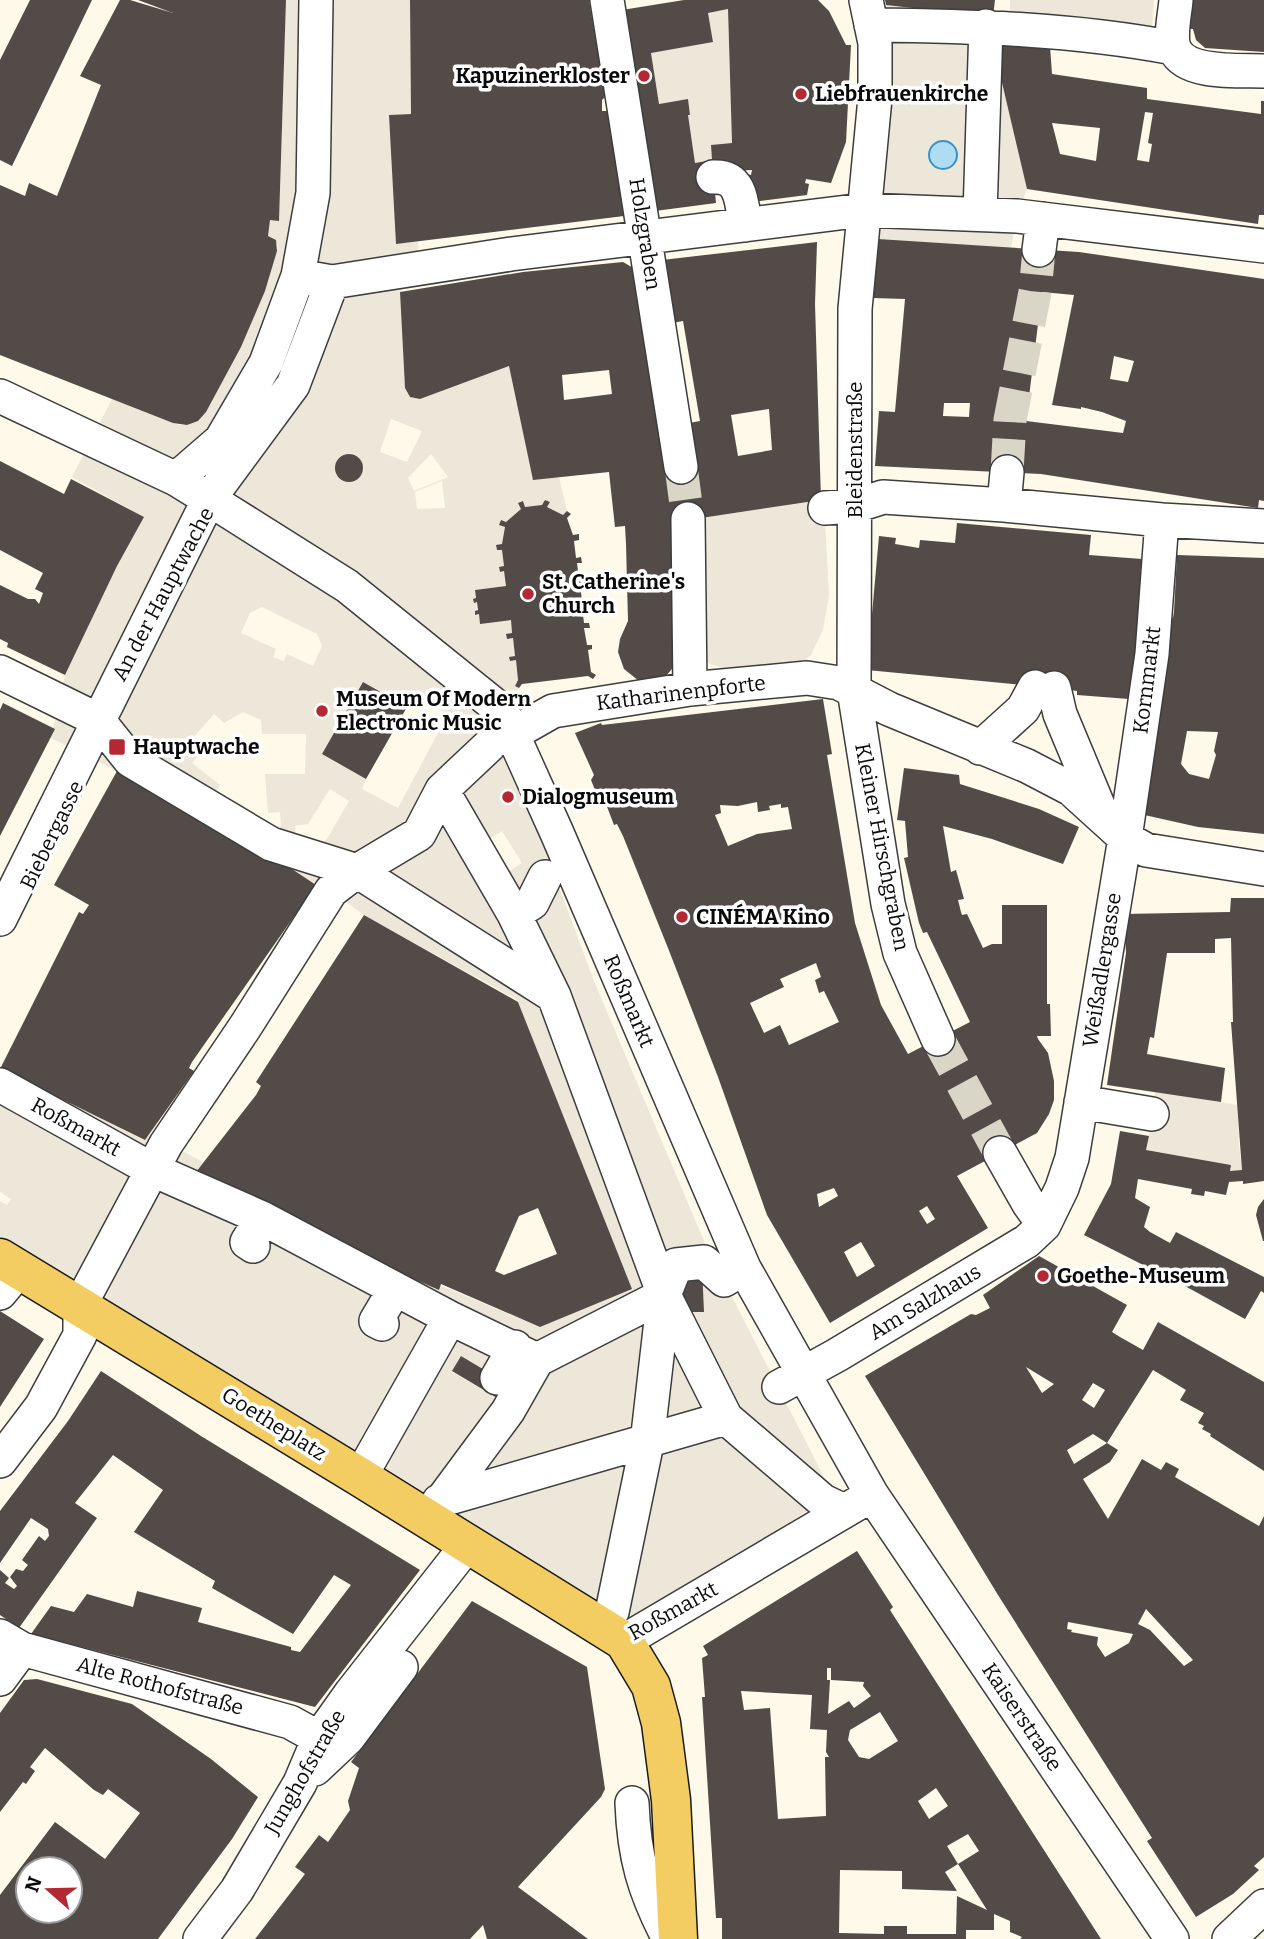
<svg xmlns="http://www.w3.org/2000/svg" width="1264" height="1939" font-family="Bitter,serif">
	<rect width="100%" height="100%" fill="#fef9e8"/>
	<!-- plaza -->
	<path fill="#ece7d9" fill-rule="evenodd" d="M286,0H410L411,114L389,115L418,241L419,268L400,292L405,388L410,397L420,399L509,366L533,479L559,477L567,511L563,515L547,507L550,502L545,500L542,505L525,507L523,501L521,509L506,522L501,520L499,524L505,527L502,544L496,546L497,550H502L504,566L499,568L500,572L504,571L506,586L475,590L476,598L474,599V602H477L476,615L479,614L480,623L511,620L512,633L515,656L509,657L510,661L516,660L518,680L515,685L519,688L502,711L494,741L535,822L594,981L707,1248L826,1481L823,1501L635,1619L621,1618L439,1501L0,1237V1201L7,1205L11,1199L0,1192V1069L144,1140L150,1134L203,1162L189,1181L540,1327L632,1289L516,999L364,915L331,891L316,885L290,867L147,786L51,738L65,675L117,566L144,517L72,477L112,399L179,425H187L201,418L241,347L269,279L278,246L275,239L268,236L270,220H279ZM391,419L422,431L407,462L380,452ZM350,453L359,457L364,470L359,478L350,482L337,475L335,465L340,457ZM431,454L448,477L414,491L408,478ZM442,481L445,508L417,509L415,492ZM262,607L317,634L322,646L313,666L287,654L284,661L278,659L273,657L276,649L241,633L250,613ZM363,682L407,707L413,695L448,714L398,808L362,789L366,779L322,754ZM243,712L261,720L262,734H306L305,774H265L268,813L280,812L281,826L269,828L213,797L220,785L192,763L202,751L190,741L214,714L224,723ZM330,789L349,801L327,839L319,844L296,843L295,826L308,824ZM502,831L522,863L503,875L483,843ZM461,1356L509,1405L452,1372Z
		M1010,0H1154L1151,44L1010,27Z
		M886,5L993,17L1027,189L1017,216L1011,248L878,239L868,7Z
		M728,9L732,143L711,145L712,160L695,163L688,115L690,114L688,99L659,104L651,53L713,41L708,13Z
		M824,500L829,595L823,630L811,655L803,662L722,668L706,662L701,518Z
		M1155,1091L1237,1105L1239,1137L1238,1138L1242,1170L1230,1171L1231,1165L1147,1150Z"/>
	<!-- water -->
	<path fill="#afdcf3" stroke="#3992c8" stroke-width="2" d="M929 155a14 14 0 1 1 28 0a14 14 0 1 1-28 0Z"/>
	<!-- building -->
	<path fill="#524b47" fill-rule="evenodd" d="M30,0H92L12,166L0,160V60Z
		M120,0H130L173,13L138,0H286L279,221L270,220L268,236L276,240L277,251L265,291L241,347L206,412L198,421L187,425L173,423L0,355V185L25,196L29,183L57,196L101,85L80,76Z
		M410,0H589L605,97L602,100V111H607L624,216L396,244L389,115L411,114Z
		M684,0H818L829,11L846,45H851L846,142L831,183L806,179L805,183L809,184L807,195L743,203L747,174L751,175L752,170L713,172L716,203L655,211L622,10ZM728,9L732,143L711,145L712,160L695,163L688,115H690L688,99L659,104L651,53L713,42L708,13Z
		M885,0H995L993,17L886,5Z
		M1183,0H1264V52L1205,48L1196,40L1193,29L1182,28Z
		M992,40L1050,46L1052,74L1147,88V99L1261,114V101H1264V215H1259L1258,224L1027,189ZM1145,112L1153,113L1148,143L1152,144L1149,162L1137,160ZM1052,123L1100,128L1096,161L1060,154Z
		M878,239L1079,252L1264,279V501L1259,500L1258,508L1041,474L875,466L879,411L895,412L905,299L873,298ZM1042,292L1074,295L1052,405L1081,409V407L1102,412L1126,421L1123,433L1026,421ZM1114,356L1134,361L1128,382L1110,379ZM944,403H970L969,417L943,416Z
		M817,242L815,304L821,500L701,518L676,664L666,676L639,681L624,669L618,652L620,639L628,621L626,544L625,526L615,527L609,472L533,480L509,366L420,399L410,397L405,388L400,292L523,272L623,262L635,269L689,423L700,421L683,321L672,323L662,260ZM609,370L612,394L564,400L562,375ZM769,409L772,450L738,456L731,415Z
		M335 468a14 14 0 1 1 28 0a14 14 0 1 1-28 0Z
		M0,461L64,494L71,479L144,517L117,566L65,675L7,647L8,643L0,639V585L28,599H35L39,604L43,593L35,589L43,573L0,550Z
		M545,500L550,502L547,507L563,515L567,511L571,514L567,518L573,535L579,534V540L574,541L576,558L581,557L582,563H577L579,580L584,579V584H580L582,601H587V606L582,607L584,623H589L590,628H584L587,645H592V649L588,650L591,672L596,675L593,679L588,676L522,684L519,688L515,686L518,680L516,660L510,661L509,657L515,656L513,638L507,639L506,634L512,633L511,620L480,624L479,614L475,615V611L478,610L477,602L474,603L473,599L476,598L475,590L506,586L504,571L500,572L499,567L504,566L502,550H497L496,545L502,544L505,527L499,525L501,520L506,522L521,509L518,503L523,501L525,507L542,505Z
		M957,523L1091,535L1089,555L1142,559L1140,575H1144L1134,686L1129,699L1077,695V691L1054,688L867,670L879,536L896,538L895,544L919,548L920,540L955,543Z
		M1177,555L1264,558V834L1198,827L1140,814L1169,627H1171V617L1173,618L1174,612ZM1187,731L1218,732L1214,751L1216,755L1209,779L1189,774L1181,764Z
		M363,682L407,707L366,779L322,754Z
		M823,699L832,754L827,755L855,923L881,1005L908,1054L970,1022L927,932L923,933L919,923L904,858L908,857L905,821L897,820L904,768L959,775L960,784L1039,809L1079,827L1063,864L992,839L943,826L951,872L956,870L964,899L958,900L961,912L962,915L967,914L983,948L992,944H1002V905H1047V1004H1050L1051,1036H1037L1038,1039L1048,1053L1054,1081V1100L1049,1114L1037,1133L957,1176L988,1228L830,1323L767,1215L718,1077L668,948L623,836L617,824L614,825L606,804L600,802L591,780L594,775L575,733L601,723L602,725ZM757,802L758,812L770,810L769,806L781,804V808L788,807L792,829L757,834L728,846L715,815L721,813L720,805L738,806ZM816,963L821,977L815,980L819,993L824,991L839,1022L789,1045L780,1025L764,1033L750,1003L784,987L780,979ZM834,1188L838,1196L819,1207L817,1194ZM927,1206L935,1219L927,1224L919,1211ZM861,1242L875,1266L857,1277L844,1252Z
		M3,703L55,729L0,836V710Z
		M117,771L289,867L316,885L192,1062L189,1068L194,1071L145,1140L0,1069L79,912L83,914L89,905L54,885Z
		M1231,898H1264V1181L1243,1184V1181L1229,1182L1226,1195L1205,1191L1204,1196L1191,1194L1192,1189L1138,1179L1135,1198L1150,1207L1144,1227L1150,1232L1170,1243L1176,1232L1264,1277V1293L1261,1291L1245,1319L1154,1269L1153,1270L1084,1235L1111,1184L1120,1131L1149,1136L1146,1150L1231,1165L1230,1171L1242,1170L1231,1022H1233L1231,938L1215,939V953H1167L1154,1038L1150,1037L1147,1054L1225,1068L1221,1102L1107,1085L1126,953L1124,914L1230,912Z
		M364,915L518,1002L632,1289L540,1327L441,1284L439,1290L189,1181L256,1095L261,1086L256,1082ZM538,1208L557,1254L504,1275L495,1271L519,1216Z
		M1264,1199V1241H1263L1256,1215L1258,1207Z
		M1039,1256L1127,1305L1112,1332L1120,1337L1143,1350L1158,1322L1264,1382V1471L1210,1436L1211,1434L1202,1429L1204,1426L1198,1423L1204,1413L1180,1400L1186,1390L1153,1370L1107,1443L1093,1434L1067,1450L1074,1464L1107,1443L1118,1450L1110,1462L1083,1479L1108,1519L1142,1459L1161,1470L1166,1462L1179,1469L1175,1477L1259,1526L1264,1516V1857L1254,1866L1259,1870L1233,1894L1196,1917L1147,1841L1152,1838L998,1595L865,1376L971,1314L976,1315L990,1308L983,1295ZM1026,1367L1054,1384L1042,1393ZM1093,1383L1105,1390L1094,1408L1082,1400ZM1146,1609L1193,1660L1184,1666L1150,1630L1138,1624ZM1068,1622L1133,1634L1129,1643L1105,1657L1097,1645L1098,1637L1071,1632L1072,1630L1067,1629Z
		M702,1268L704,1312H681L679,1269Z
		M0,1311L44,1339L0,1407Z
		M461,1356L518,1390L509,1405L452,1371Z
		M101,1371L201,1436L420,1570L315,1707L31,1634L51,1606L74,1612L87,1594L133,1607L137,1591L202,1608L198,1622L291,1647V1650L300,1652L351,1585L334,1575L293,1634L212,1588L215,1581L134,1532L163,1490L113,1455L75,1503L97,1518L19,1628L0,1615V1570L9,1578L5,1583L14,1589L17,1586L10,1577L16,1569L23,1571L28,1565L22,1560L39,1536L45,1541L49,1536L48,1529L31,1518L0,1563V1511L68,1421Z
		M857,1551L893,1607L890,1610L1101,1939H1020L1022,1937L1010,1932V1921L994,1914V1930H966V1939H722V1918H716L702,1697H705L702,1658L708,1655L703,1646ZM827,1668H831V1680L864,1682L863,1686L871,1696L854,1708L849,1701L828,1714L830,1680H827ZM741,1691L812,1695L810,1729L827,1730L826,1752L829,1757H825L826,1816L778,1819L770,1708L744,1710ZM880,1712L898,1741L869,1759L859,1757L848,1740L850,1730ZM936,1788L948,1806L929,1819L918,1801ZM968,1834L979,1851L958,1864L987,1910L957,1896L956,1934H907V1926H884V1934L839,1933L840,1870L902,1871V1889L957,1891L945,1872L958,1864L947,1846Z
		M472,1601L587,1667L605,1789L601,1797L518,1887L588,1939H487L483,1925L470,1939H255L305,1874L295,1867L319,1835L328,1842L350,1810L348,1801L359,1768L351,1762Z
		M37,1679L132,1704L211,1759L258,1797L232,1839L158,1939H0V1895L55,1822L105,1859L140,1813L108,1789L103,1795L94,1790L45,1748L30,1767L35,1771L26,1784L23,1782L0,1812V1713L24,1680ZM28,1869H70V1911H28Z"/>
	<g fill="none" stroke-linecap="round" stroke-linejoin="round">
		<!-- minor-tunnel -->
		<path stroke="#d9d5c7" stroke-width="33" stroke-dasharray="33 17" stroke-linecap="butt" d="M681,467L688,519
			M1007,472L1010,420L1035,292L1039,250
			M938,1039L1000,1153"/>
		<defs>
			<path id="minor" d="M607,0L681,467
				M866,0L875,43V98L855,309L854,690L888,904L900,953L938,1039
				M1176,0C1175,14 1169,38 1175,50C1187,75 1240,70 1264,71
				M871,25C973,26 1073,29 1174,48
				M713,177C742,175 742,204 745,225
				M980,214L986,26
				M1039,250L1043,219
				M298,276L332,282L511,254L863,210L1017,216L1264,246
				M0,396L176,479L228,511L347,586L502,711L557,833L744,1268L872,1495L1172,1939
				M176,479L221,440L266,363L298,276L313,193L316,0
				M1004,505L1007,472
				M825,508L855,506L883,497L1004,505L1162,520L1264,526
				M688,519L690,689
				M0,672L98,720L130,760L271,844L357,871L554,996
				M1054,688L1060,714L1100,810
				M980,748L1023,709L1035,687
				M442,790L514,914L554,996L664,1295L726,1418L823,1501L844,1511
				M514,914L532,903L545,877
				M0,919L209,499L293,385L332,282
				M0,1085L151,1169L262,1218L450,1318L537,1360
				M1081,1102L1152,1114
				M1000,1153L1029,1204L1044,1225
				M253,1246L247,1242L262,1218
				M0,1293L20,1269
				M382,1324L376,1321L395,1289
				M497,1378L515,1347
				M779,1387L837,1355L1027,1241L1044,1225L1062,1188L1072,1158L1125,838L1152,654L1162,520
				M0,1461L41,1407L80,1335V1305L166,1144L245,1027L331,891L357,871L419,834L442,790L494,741L516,732L553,711L690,689L807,678L839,683L889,709L1027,766L1071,789L1125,838L1146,850L1264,869
				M360,1477L450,1318
				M439,1501L726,1418
				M428,1519L508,1411L537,1360L664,1295L676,1265L704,1262L724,1280L744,1268
				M612,1612L647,1443L664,1295
				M0,1636L22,1649L290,1722L319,1738
				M624,1641L860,1502
				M0,1679L22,1649
				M315,1769L348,1738L401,1667
				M632,1803C634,1857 644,1891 669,1939
				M200,1939L237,1890L300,1783L319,1738L351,1693L468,1544
				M1229,1939L1264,1906"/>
			<path id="major" d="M0,1258L360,1477L624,1641L651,1686L661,1723L671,1800L678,1939"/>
		</defs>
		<!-- minor casing -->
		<use href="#minor" stroke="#3d3d3d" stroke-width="36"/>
		<!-- major casing -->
		<use href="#major" stroke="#1b1b1b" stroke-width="41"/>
		<!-- minor -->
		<use href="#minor" stroke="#fff" stroke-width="33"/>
		<!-- major -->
		<use href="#major" stroke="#f4cd62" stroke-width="38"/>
	</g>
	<!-- markers -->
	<g fill="#b42833" stroke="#fff" stroke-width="2.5">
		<circle cx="644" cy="76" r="7"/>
		<circle cx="801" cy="94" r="7"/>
		<circle cx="528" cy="594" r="7"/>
		<circle cx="322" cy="711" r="7"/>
		<rect x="108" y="738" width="18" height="18" rx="3.5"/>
		<circle cx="508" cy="797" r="7"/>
		<circle cx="682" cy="917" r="7"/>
		<circle cx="1043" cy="1276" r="7"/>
	</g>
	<g text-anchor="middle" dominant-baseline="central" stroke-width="7" stroke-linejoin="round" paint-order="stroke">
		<!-- poi labels -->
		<g font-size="21" font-weight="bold" fill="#0a0a0a" stroke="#fff" text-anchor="start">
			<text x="630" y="76" text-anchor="end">Kapuzinerkloster</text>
			<text x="815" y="94">Liebfrauenkirche</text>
			<text x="542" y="582">St. Catherine's<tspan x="542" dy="24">Church</tspan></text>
			<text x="336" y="699">Museum Of Modern<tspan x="336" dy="24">Electronic Music</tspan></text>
			<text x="133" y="747">Hauptwache</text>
			<text x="522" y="797">Dialogmuseum</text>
			<text x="696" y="917">CINÉMA Kino</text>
			<text x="1057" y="1276">Goethe-Museum</text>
		</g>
		<!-- street labels -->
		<g font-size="21" fill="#0a0a0a" stroke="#fff">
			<text transform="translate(645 234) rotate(81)">Holzgraben</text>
			<text transform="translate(855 450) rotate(-90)">Bleidenstraße</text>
			<text transform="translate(163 594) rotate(-62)">An der Hauptwache</text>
			<text transform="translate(1147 680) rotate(-83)">Kornmarkt</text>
			<text transform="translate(681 693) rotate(-7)">Katharinenpforte</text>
			<text transform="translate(52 835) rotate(-64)">Biebergasse</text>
			<text transform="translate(882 847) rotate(79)">Kleiner Hirschgraben</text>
			<text transform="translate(1102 970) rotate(-81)">Weißadlergasse</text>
			<text transform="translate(629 1001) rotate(67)">Roßmarkt</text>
			<text transform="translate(76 1127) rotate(29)">Roßmarkt</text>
			<text transform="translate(925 1302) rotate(-31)">Am Salzhaus</text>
			<text transform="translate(274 1424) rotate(32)">Goetheplatz</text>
			<text transform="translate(673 1611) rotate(-29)">Roßmarkt</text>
			<text transform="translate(160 1686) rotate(15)">Alte Rothofstraße</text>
			<text transform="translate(1022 1717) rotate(56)">Kaiserstraße</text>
			<text transform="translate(305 1772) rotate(-60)">Junghofstraße</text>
		</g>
	</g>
	<!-- north arrow -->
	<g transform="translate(49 1890) rotate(290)"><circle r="33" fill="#ffffff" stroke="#9d9d9d" stroke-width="2"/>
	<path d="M0-5L12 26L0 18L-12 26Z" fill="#b42833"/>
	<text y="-10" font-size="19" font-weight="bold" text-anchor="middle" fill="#0a0a0a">N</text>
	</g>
</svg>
